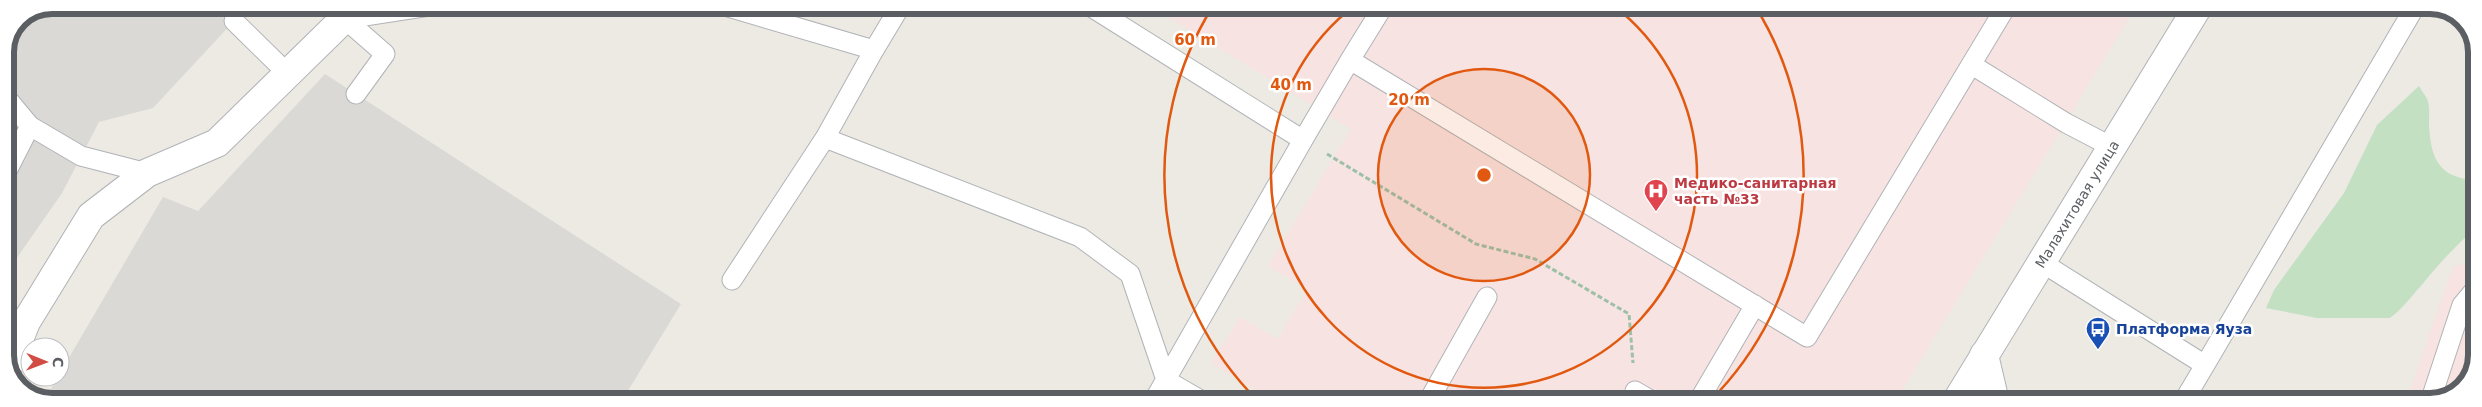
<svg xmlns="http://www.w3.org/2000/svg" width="2482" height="407" font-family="'DejaVu Sans',sans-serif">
	<rect width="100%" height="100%" fill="#eceae3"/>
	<!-- industrial -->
	<path fill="#dbd9d5" d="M52,5H249L153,108L99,122L62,193L5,275V52L19,18Z
		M325,74L681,304L621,402L44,401L58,377H60V373L163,197L198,211Z"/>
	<!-- medical -->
	<path fill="#f7e3e1" d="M1148,5H2137L1895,402H1275L1211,363L1240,317L1278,339L1307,289L1268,266L1351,129Z
		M2477,260V362L2461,391L2431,402H2406L2453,267Z"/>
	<!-- green -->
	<path fill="#c3e0c3" d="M2419,86C2421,90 2425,95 2427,99C2430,105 2429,116 2429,123C2430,158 2439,179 2477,180V227C2456,245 2437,266 2420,287C2410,298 2402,309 2390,318H2317L2266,308L2274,290L2344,193L2377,125Z"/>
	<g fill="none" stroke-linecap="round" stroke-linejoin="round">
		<defs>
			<path id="service" d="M721,5L874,50L901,5
				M1088,5L1303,140L1153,402
				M1384,5L1350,60L1807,337L2007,5
				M345,19L385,54L356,94
				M345,19L436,5
				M234,21L288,74
				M1972,65L2066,123L2112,147
				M5,96L30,126L81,156L147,173
				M825,138L1080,237L1130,274L1166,380L1204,402
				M1303,140L1350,60
				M5,175L30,126
				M2041,262L2205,365L2416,5
				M732,280L825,138L874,50
				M1635,391L1654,402
				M1428,402L1487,297
				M1698,402L1755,305
				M2183,402L2205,365
				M2430,402L2462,305L2477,287"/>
			<path id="minor" d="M8,367L26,322L91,216L147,173L217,143L358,5"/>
			<g id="tertiary">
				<path d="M1984,355L1995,402"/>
				<path id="s1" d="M1956,402L2199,5"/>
			</g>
		</defs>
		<!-- service casing -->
		<use href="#service" stroke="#b0b3b7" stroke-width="21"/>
		<!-- minor casing -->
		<use href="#minor" stroke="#b0b3b7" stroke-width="30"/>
		<!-- tertiary casing -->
		<use href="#tertiary" stroke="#b0b3b7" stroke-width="30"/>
		<!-- path -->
		<path stroke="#9dc0a7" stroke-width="3" stroke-dasharray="5 2.5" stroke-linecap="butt" d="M1327,154L1476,244L1535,259L1629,314L1633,363"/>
		<!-- service -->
		<use href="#service" stroke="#fff" stroke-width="19"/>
		<!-- minor -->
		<use href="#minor" stroke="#fff" stroke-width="28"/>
		<!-- tertiary -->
		<use href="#tertiary" stroke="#fff" stroke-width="28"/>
	</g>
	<!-- distance rings -->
	<circle cx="1484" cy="175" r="106" fill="#e15910" fill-opacity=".12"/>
	<g fill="none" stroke="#e15910" stroke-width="2.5">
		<circle cx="1484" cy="175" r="106"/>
		<path d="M1614 6A213 213 0 1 1 1354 6"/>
		<path d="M1258 401A319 319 0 0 1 1213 6M1755 6A319 319 0 0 1 1710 401"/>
	</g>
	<!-- icons -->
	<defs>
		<symbol id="hospital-pin" viewBox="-11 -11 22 30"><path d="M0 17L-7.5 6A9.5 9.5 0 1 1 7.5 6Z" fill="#e0444e" stroke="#fff"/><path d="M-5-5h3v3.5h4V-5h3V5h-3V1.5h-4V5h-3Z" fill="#fff"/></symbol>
		<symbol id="bus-pin" viewBox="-11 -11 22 30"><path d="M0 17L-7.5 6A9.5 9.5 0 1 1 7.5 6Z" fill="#1a4fb4" stroke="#fff"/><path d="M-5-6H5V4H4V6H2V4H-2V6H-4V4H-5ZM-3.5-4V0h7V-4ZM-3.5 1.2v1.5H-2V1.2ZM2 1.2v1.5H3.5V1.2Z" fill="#fff"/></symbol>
	</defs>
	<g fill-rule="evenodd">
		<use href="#hospital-pin" x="1642" y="177" width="28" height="38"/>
		<use href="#bus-pin" x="2084" y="315" width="28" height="38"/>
	</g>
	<g text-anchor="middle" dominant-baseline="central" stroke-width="5" stroke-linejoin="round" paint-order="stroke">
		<!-- health labels -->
		<g font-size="14" font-weight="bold" fill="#be3a42" stroke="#fff" text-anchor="start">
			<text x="1674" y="183">Медико-санитарная<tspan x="1674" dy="16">часть №33</tspan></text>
		</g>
		<!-- street labels -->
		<g font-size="14" fill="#5b5e62" stroke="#fff">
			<text stroke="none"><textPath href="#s1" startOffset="232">Малахитовая улица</textPath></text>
		</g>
		<!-- transit labels -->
		<g font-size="14" font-weight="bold" fill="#164399" stroke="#fff" text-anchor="start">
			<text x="2116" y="329">Платформа Яуза</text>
		</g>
	</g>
	<!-- crop -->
	<path d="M0 0H2482V407H0ZM52 14H2430A38 38 0 0 1 2468 52V355A38 38 0 0 1 2430 393H52A38 38 0 0 1 14 355V52A38 38 0 0 1 52 14Z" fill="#fff" fill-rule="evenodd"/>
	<path fill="none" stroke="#5b5e62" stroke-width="6" d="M52 14H2430A38 38 0 0 1 2468 52V355A38 38 0 0 1 2430 393H52A38 38 0 0 1 14 355V52A38 38 0 0 1 52 14Z"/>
	<circle cx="1484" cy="175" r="8" fill="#e15910" stroke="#fff" stroke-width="2.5"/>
	<g font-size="15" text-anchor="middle" font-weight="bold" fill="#e15910" stroke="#fff" stroke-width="5" stroke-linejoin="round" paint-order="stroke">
		<text x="1195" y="45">60 m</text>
		<text x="1291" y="90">40 m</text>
		<text x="1409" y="105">20 m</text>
	</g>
	<!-- north arrow -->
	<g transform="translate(45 362) rotate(91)"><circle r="24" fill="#ffffff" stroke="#bdbfc0"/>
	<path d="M0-4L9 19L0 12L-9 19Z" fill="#d14d44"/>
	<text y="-8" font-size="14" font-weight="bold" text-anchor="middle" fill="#5b5e62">С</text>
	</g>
</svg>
